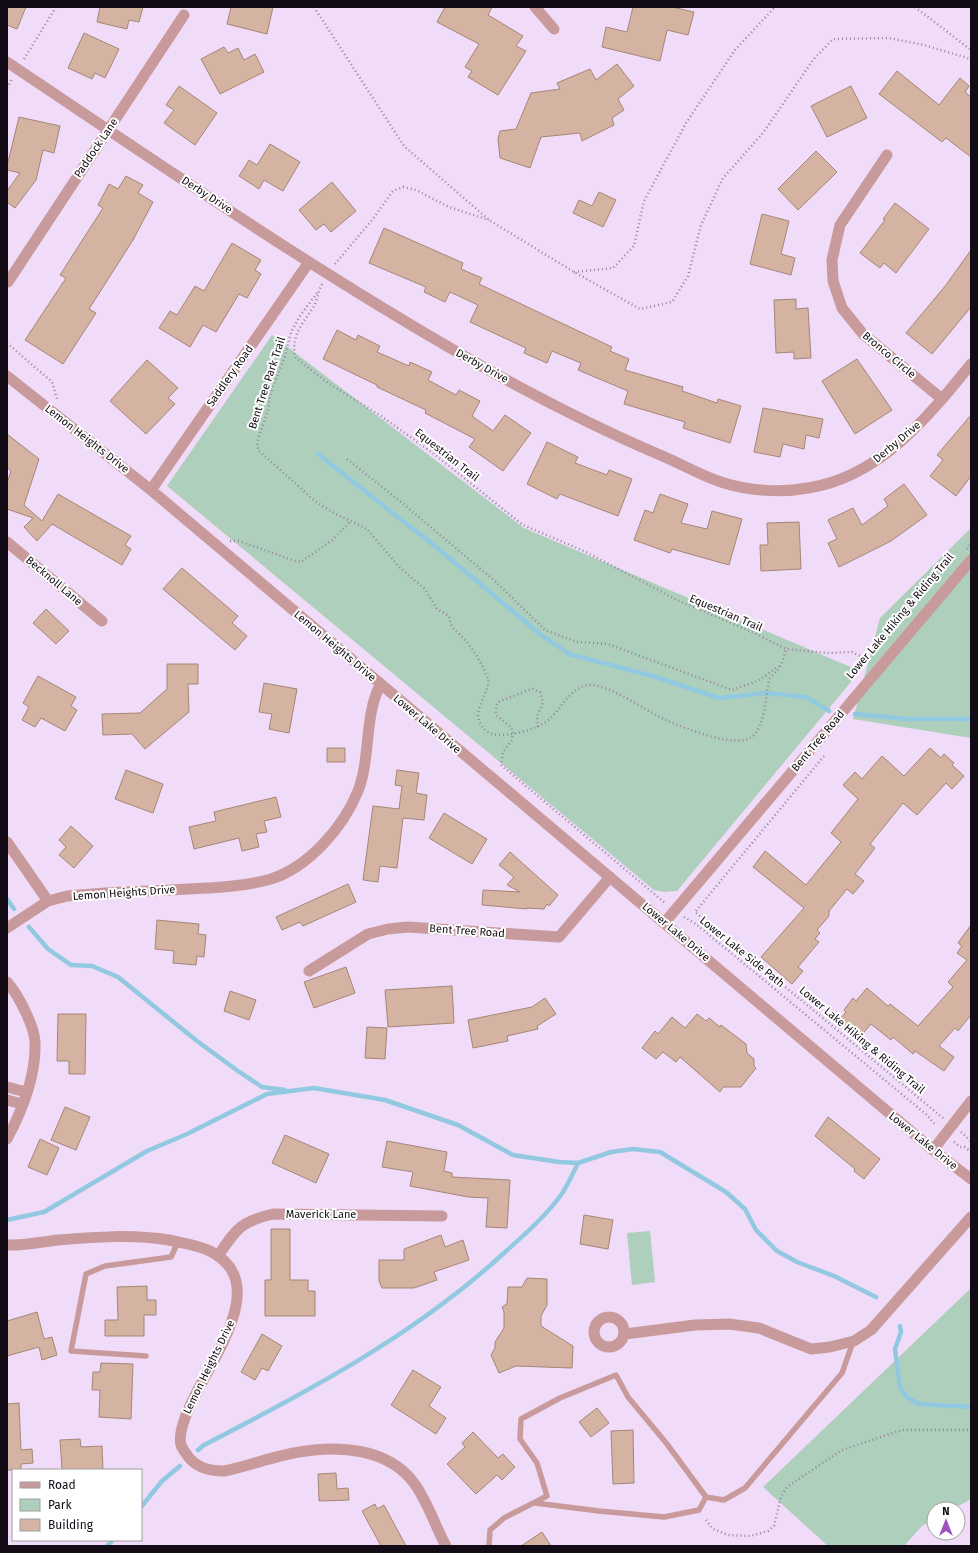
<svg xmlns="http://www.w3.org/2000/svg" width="978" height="1553" font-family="'Fira Sans',sans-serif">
	<rect width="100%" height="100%" fill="#f0dbf8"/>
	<!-- green -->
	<path fill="#aecfbc" d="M272,335L524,528L860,671L677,891L664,892L654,890L167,486Z
		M971,528V738L853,719L880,618Z
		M650,1231L655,1282L632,1285L627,1233Z
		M971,1288V1499L953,1509H934V1519L922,1526L904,1546H828L763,1487Z"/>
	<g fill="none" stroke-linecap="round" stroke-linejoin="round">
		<!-- stream -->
		<path stroke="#92c9e0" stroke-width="4.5" d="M318,454L441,551L541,635L569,654L656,677L719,698L767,693L806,697L829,711
			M855,714L907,719H971
			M7,899L14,909
			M29,927L48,949L71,965L92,966L118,977L197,1041L238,1071L262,1087L285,1090
			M7,1220L44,1212L147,1151L187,1134L267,1094L314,1088L385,1100L458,1125L513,1155L559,1162L578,1163L611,1152L633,1149L660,1152L726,1192L745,1209L756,1230L777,1251L797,1262L834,1276L876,1297
			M900,1326L901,1332L895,1349L900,1388L907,1397L919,1404L971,1407
			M198,1450L204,1445C309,1391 416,1334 504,1253C524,1235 545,1217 561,1195C568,1185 573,1173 578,1163
			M141,1507L162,1481L180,1466
			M107,1546L113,1540"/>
	</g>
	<!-- building -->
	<path fill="#d4b3a3" stroke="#a58677" d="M7,7H26L17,29L7,25Z
		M100,7H143L139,22L129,20L127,29L97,22Z
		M231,7H273L267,34L227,24Z
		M445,7H492L488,15L523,36L516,46L526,51L498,95L468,77L472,71L465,67L479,44L437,22Z
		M633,7H672L694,12L688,35L667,30L660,61L602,47L606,27L627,32Z
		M84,33L119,49L105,78L95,73L92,79L68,68Z
		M224,47L228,53L238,48L244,60L255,54L264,72L220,94L201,59Z
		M617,64L634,86L618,99L624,110L612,118L614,125L582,141L580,133L541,137L530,168L500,158L498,139L500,131L516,129L531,93L560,89L557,83L590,69L596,80Z
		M897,71L939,105L960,78L969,86L965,92L971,97V157L946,138L942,142L879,94Z
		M179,86L217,113L195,145L164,123L174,110L166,105Z
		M851,86L867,118L827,137L811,106Z
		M19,117L60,126L54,153L43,150L36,180L15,208L7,202V191L20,173L7,170V166Z
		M270,144L300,162L283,191L264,180L259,189L239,176L249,160L257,165Z
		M816,151L837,172L798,210L778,189Z
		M126,176L143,185L138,193L153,202L133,240L89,309L96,313L63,364L25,340L66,278L60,275L103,208L98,205L109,184L118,189Z
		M332,182L356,211L331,232L324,224L316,230L299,210Z
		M599,192L616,200L603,227L573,213L579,200L592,206Z
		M895,203L929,229L896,273L884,263L880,268L860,253L885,220L883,219Z
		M762,214L789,221L781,254L795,258L791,275L750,264Z
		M384,228L463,263L461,269L482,278L479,284L612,347L610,351L629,359L625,370L683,387L682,391L717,403L718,399L741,406L730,443L683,428L685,422L624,404L628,391L578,370L581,363L552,351L547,363L524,353L526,348L470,322L478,305L450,292L445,302L424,292L426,287L369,263Z
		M232,243L261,260L255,270L261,274L247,298L239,294L216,332L203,325L190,347L159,328L170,311L177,315L195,286L204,291Z
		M971,250V307L932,354L906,333L946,285Z
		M796,299V309L808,308L811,358L794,359V352L776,353L774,300Z
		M337,330L356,340L358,335L380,346L377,352L409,366L410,362L432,372L428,380L456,395L459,390L480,401L472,416L493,431L505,415L531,433L503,471L469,447L475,439L425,413L426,410L377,387V385L323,359Z
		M857,359L892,410L855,434L822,381Z
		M147,360L178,388L168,398L175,404L146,434L110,401Z
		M763,408L823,419L819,438L806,435L804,449L783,444L780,457L754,452Z
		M971,415V476L956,496L930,476L943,460L937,455Z
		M7,434L39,459L24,505L42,521L58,494L131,536L125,545L131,549L122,565L52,524L37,541L24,527L33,518L7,509V483L11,471L7,467Z
		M547,442L578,457L575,463L607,475L609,470L632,479L618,516L560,494L557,499L527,484Z
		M904,484L927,515L891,541L839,567L828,543L837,539L828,520L853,508L862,525L888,506L884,499Z
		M660,494L688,504L681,523L707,529L712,511L742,519L729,565L672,549L670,553L634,540L645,510L653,513Z
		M799,522L801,569L761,571L760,545H768L767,523Z
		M182,568L238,616L232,623L247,636L235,650L163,589Z
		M46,609L69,631L56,644L33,623Z
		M167,664H198V684H188L189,712L145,749L132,734L103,735L102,714L140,713L167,689Z
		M38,676L76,697L71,706L77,710L65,731L41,718L35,727L22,720L29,707L23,703Z
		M264,683L297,689L289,733L269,729L272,714L259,712Z
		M327,748H345V762H327Z
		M930,748L941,758L944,754L954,763L952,765L964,776L952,789L946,783L917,815L903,803L870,844L875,848L855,874L864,881L853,894L847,889L829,911V916L817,930L820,933L815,939L819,942L798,967L803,971L792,984L761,957L804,908L753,867L765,851L806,885L841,842L831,833L858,799L843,785L855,772L862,779L882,756L904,776Z
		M126,770L163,784L153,813L115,799Z
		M397,770L419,773L416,793L427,795L424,820L403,818L397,868L380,866L378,882L363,880L373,806L399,809L402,786L395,785Z
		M276,797L281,817L264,821L267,832L256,834L259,847L242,851L239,838L194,849L189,827L216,821L214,812Z
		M444,813L487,839L472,864L429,838Z
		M71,826L93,846L74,868L59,855L66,847L59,840Z
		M510,852L558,895L549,906L547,904L544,909L527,908V909L482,905L483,890L520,892L507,885L514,877L499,865Z
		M348,884L356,902L303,926L300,922L282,930L276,917Z
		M157,920L199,924L198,934L206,935L204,957L197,956L196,965L173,963L174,951L155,949Z
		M971,925V1015L958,1031L955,1028L939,1046L954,1057L944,1071L915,1051L913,1054L893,1037L891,1040L871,1024L860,1037L839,1020L846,1012L844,1010L853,998L856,1001L867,988L888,1006L890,1004L918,1026L953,987L948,982L967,960L957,953L962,946L958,943Z
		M346,967L355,993L314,1008L304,982Z
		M452,986L454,1023L388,1027L385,990Z
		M230,991L256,1000L249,1020L224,1011Z
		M545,998L556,1014L537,1026L538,1029L507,1036L508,1041L473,1048L468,1020L532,1007Z
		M58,1014H86L85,1074H69V1061H57Z
		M697,1014L706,1021L709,1018L720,1027L721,1025L746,1044L747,1053L754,1059V1066L756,1068L741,1087H723L720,1092L680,1057L676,1062L663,1052L656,1059L642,1048L655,1031L658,1034L672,1017L685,1028Z
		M367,1027L387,1028L385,1059L365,1058Z
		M65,1107L90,1117L76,1150L51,1140Z
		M828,1117L880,1159L864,1179L854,1171L855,1169L815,1136Z
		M285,1135L329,1154L316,1183L272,1163Z
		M40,1139L59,1148L47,1175L28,1167Z
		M387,1141L447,1152L444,1171L452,1173V1177L510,1180L507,1228L486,1227L488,1198L468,1197L410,1186L413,1172L382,1167Z
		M584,1215L613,1220L608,1249L580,1244Z
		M271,1229H290V1280H308V1291H315V1316H265V1280H271Z
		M441,1235L445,1247L463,1240L469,1260L434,1272L437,1280L414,1288H382L379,1281V1260H404V1249Z
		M527,1278L547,1279V1305L541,1316V1326L573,1346L572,1368L516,1366L499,1373L491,1355L495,1348V1342L504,1328V1312L502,1307L507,1304L508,1287H522Z
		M147,1286V1300H156V1315H144V1336H105V1320H118L117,1287Z
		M37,1312L44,1339L52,1337L57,1355L42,1360L39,1347L7,1356V1321Z
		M262,1334L282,1346L268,1371L262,1368L255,1380L241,1372Z
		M101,1363L133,1364L131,1419L99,1417L100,1390H92L93,1372H100Z
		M413,1370L441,1387L429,1406L446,1418L436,1434L391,1405Z
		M19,1403L21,1450L32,1449L33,1463L21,1464V1470H7V1404Z
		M597,1408L609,1423L591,1437L579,1422Z
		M633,1430L634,1483L613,1484L611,1431Z
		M473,1432L498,1458L503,1454L515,1467L502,1480L497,1475L476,1494L447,1464L465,1447L462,1443Z
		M80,1439L81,1447L102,1446L103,1470H62L60,1440Z
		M336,1473L337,1489L348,1488L349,1500L319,1501L318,1474Z
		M375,1504L377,1509L384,1505L406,1546H381L362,1511Z
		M542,1532L551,1546H521Z"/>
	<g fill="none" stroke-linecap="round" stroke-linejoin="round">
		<!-- path -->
		<path stroke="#96879c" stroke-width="2.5" stroke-dasharray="1 3" stroke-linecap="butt" d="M314,7L404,146L489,220L574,272L640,309L672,302L688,276L701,225L723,178L763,133L813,60L833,39L889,38L924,45L971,59
			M915,7L971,50
			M24,59L56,7
			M7,88L12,79
			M335,264L373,219L393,191L403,187L416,190L449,207L489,220
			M574,272L613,268L634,246L644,201L686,123L735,50L775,7
			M322,284C318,292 317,301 313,308C302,324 291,336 295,357L328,383L381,416L434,454L523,525L584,551L677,600L752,632L786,649L828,653L852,652L870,661
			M317,293L300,316L291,332L285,356L271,392L268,410L257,442L258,450L315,501L332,512L367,529L400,568L425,589L437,609L449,616C451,631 457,630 465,640C474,650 484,667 488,679C492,693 464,715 488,732C494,736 504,735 512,734C524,732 535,729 546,722C561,711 570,685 591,685C613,686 647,712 668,721C684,728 741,751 754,735C766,720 765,699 769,681C770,677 774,674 777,671C782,666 784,656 786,649
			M7,343L52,382L57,399
			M347,459L401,502L496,582L545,630L577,642L608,644L732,690L758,681L779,666
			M230,541H239L295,561L301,562L332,540L351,521
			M967,549L971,544
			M538,727L537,716L543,703L540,692L533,689L529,690L498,702L496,706V715L511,727L513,733L512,740L503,752L501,765L665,903
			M824,756L695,912L943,1118
			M684,917L696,924L927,1115L936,1126
			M961,1132L971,1141
			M954,1142L960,1147H965L971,1152
			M706,1520L713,1529L728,1535L750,1536L768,1531L774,1526L781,1497L787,1487L842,1450L902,1430H971"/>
		<!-- service -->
		<path stroke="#c99a9c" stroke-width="5.5" d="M146,1356L71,1351L86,1274L105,1266L171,1257L178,1242
			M706,1497L724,1500L745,1488L842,1373L853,1342
			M489,1546L490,1530L504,1518L547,1496L537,1463L520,1439L521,1419L560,1398L616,1375L628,1397L667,1444L706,1497L699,1510L664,1517L599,1511L535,1503"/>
		<!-- minor -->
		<path stroke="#c99a9c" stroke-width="11" d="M535,7L554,29
			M7,62C167,169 326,279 494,373C550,404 608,433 667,458C685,466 704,477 724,483C750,491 781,493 808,488C880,477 928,417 971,364
			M887,155L840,225L832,260L833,281L842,308L863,334L942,399
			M8,282L184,15
			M7,376L151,490L933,1150L971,1179
			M151,490L309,262
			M7,542L102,621
			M7,842L48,901
			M665,922L971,560
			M7,928L48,901L67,896C101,893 135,891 170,890C204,888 239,888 271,879C309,867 344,826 358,791C371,757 364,717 380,685
			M309,971L368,934L388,929L408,927L559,937L610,877
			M7,982C18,994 35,1027 35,1043C36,1075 22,1111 7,1139
			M7,1087L26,1092
			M7,1100L22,1104
			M933,1150L971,1101
			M7,1245C24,1246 41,1242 58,1240C95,1237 132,1234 169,1240C183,1243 198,1245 210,1251C279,1286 197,1375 184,1421C182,1427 179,1438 181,1445C182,1448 185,1452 187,1455C195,1467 210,1471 224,1471C249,1466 274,1456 299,1452C339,1445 388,1448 414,1483C428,1502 435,1526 446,1546
			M218,1256C237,1228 240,1222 273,1214L442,1216
			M594 1332a15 15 0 1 1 30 0a15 15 0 1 1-30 0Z
			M625,1334L695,1325L729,1324L759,1328L811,1349L830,1347L854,1341L871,1330L971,1217"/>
	</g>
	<g text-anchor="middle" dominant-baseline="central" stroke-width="4" stroke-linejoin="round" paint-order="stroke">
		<!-- street labels -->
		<g font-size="11" fill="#130c16" stroke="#fff">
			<text transform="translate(96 148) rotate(-56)">Paddock Lane</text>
			<text transform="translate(207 195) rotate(33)">Derby Drive</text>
			<text transform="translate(889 355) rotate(40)">Bronco Circle</text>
			<text transform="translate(482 366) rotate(29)">Derby Drive</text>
			<text transform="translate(230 376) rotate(-55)">Saddlery Road</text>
			<text transform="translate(267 383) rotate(-72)">Bent Tree Park Trail</text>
			<text transform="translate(87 439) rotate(38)">Lemon Heights Drive</text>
			<text transform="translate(897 442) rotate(-40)">Derby Drive</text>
			<text transform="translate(447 455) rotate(38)">Equestrian Trail</text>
			<text transform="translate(54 581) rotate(40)">Becknoll Lane</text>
			<text transform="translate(726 613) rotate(23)">Equestrian Trail</text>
			<text transform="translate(900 616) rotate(-50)">Lower Lake Hiking &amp; Riding Trail</text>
			<text transform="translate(335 646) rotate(40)">Lemon Heights Drive</text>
			<text transform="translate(427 724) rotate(40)">Lower Lake Drive</text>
			<text transform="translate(818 741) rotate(-50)">Bent Tree Road</text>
			<text transform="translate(124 893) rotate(-4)">Lemon Heights Drive</text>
			<text transform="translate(467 931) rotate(4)">Bent Tree Road</text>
			<text transform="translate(676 932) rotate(40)">Lower Lake Drive</text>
			<text transform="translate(742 952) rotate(39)">Lower Lake Side Path</text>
			<text transform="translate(862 1040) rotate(40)">Lower Lake Hiking &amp; Riding Trail</text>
			<text transform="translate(923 1141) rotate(39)">Lower Lake Drive</text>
			<text x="321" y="1214">Maverick Lane</text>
			<text transform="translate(209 1367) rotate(-64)">Lemon Heights Drive</text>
		</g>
	</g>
	<!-- border -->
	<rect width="978" height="1553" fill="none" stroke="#130c16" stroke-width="16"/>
	<!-- legend -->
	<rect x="12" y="1469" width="130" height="72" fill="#ffffff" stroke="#a19ea2"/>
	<rect x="20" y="1482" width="20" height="6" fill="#c99a9c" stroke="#a19ea2"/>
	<text x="48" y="1489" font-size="12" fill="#130c16">Road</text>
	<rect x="20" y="1499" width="20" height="12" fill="#aecfbc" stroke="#a19ea2"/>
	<text x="48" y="1509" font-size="12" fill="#130c16">Park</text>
	<rect x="20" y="1519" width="20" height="12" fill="#d4b3a3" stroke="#a19ea2"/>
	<text x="48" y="1529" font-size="12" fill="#130c16">Building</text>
	<!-- north arrow -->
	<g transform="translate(946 1521)"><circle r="19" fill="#ffffff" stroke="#a19ea2"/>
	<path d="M0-3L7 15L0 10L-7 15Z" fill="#a051c1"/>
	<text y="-6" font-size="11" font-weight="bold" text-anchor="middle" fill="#130c16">N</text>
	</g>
</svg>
